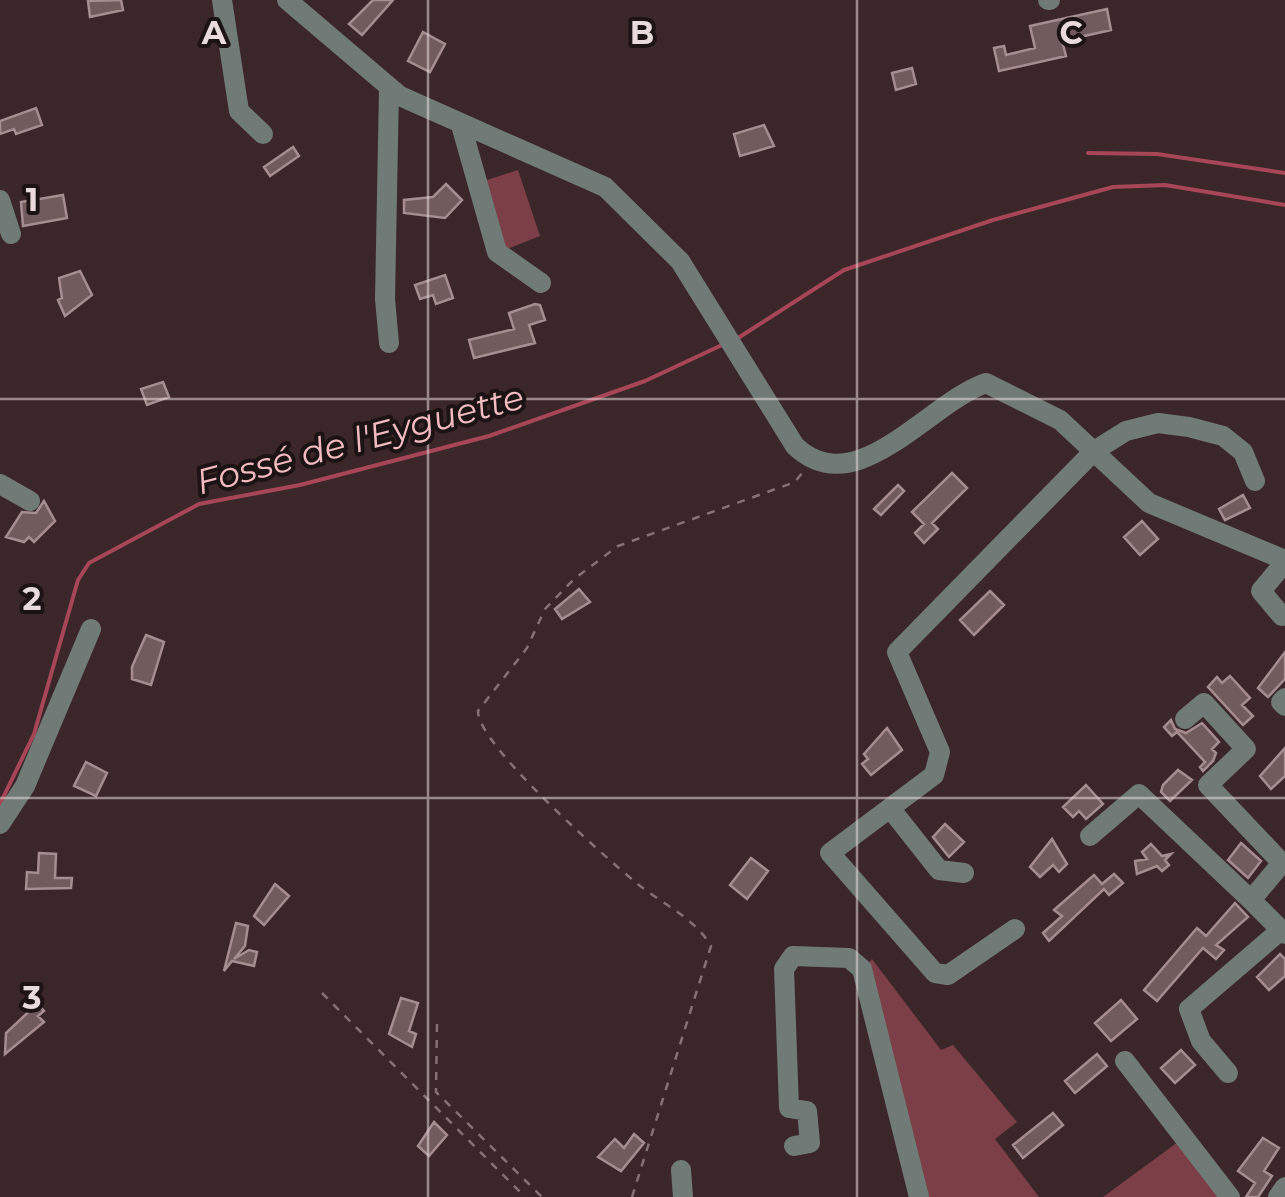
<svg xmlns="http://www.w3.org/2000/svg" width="1285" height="1197" font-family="Montserrat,sans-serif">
	<rect width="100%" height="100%" fill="#3b2729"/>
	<!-- green -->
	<path fill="#7d3f47" d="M518,170L540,236L502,251L481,182Z
		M872,959L941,1050L953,1045L1017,1122L995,1139L1039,1197H924L865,967Z
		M1178,1142L1222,1197H1103Z"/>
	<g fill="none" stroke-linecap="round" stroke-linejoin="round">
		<!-- stream -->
		<path stroke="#a74656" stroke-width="4" d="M1088,153L1157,154L1285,173
			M738,338L844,270L993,220L1113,187L1165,185L1285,205
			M0,804L34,734L78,580L89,563L199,504L300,485L489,436L645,381L722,345"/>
	</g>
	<!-- building -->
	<path fill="#725b5d" stroke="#a68d8f" stroke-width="2.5" d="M121,0L123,10L90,17L88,1Z
		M373,0H393L362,35L349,24Z
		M1107,9L1111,30L1062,41L1066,56L999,71L994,48L1004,46L1006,55L1035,48L1030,26Z
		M423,32L445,44L430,72L408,61Z
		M912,68L916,84L896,90L892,73Z
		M36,108L42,125L16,134L14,129L0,134V121Z
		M764,125L774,146L740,156L734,134Z
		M293,147L299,156L270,176L264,167Z
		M446,184L462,200L445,218L404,213V200L433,197Z
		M63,195L67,218L23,226L21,202Z
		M80,271L92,295L65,316L58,300L62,298L59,278Z
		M445,275L453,298L436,304L433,295L420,299L415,285Z
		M535,304L540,305L545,320L529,325L535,343L474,358L469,340L514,329L509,313Z
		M163,382L169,397L147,405L141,389Z
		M952,473L967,488L932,523L938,529L924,543L915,533L924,524L912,512Z
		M898,485L904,491L881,515L874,509Z
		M1243,495L1250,508L1225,520L1219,509Z
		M44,501L55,521L34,542L29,537L24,542L6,537L22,512L36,513Z
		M1142,521L1158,539L1140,555L1124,537Z
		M579,589L590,602L562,619L555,609Z
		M990,591L1004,605L974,635L960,620Z
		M146,635L164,642L151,685L132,679V667Z
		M1285,652V679L1268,697L1258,688Z
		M1230,676L1250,698L1242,705L1253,716L1243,725L1208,687L1217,677L1222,683Z
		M1171,720L1175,729L1186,733L1202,723L1219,742L1212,749L1216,753L1213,761L1203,771L1200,767L1205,762L1177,732L1172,736L1164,727Z
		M887,728L902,750L871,775L862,764L868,759L864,754Z
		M1285,748V776L1271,789L1260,776Z
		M86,762L107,773L96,796L74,786Z
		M1178,770L1192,780L1170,801L1161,792L1163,785Z
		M1086,785L1103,804L1086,819L1079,811L1073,817L1063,807Z
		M945,824L964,842L949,857L933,837Z
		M1052,839L1067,864L1059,872L1053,865L1040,877L1030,867Z
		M1241,843L1261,861L1248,878L1228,860Z
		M1151,844L1162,856L1171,854L1165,860L1169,865L1162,871L1157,866L1137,874L1135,861L1147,859L1142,852Z
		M39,853L56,854L55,878H72L71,888L26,889L27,872L38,873Z
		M751,858L768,871L747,899L730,885Z
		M1114,874L1123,883L1109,895L1104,889L1049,941L1043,933L1062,916L1054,910L1094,875L1102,884Z
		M275,884L289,896L264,925L254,916Z
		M1235,903L1248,917L1216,945L1224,950L1216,959L1203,948L1157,1001L1144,990L1197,928L1206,936Z
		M236,923L248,926L245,946L234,959L249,950L257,952L254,966L232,961L224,971Z
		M1280,954L1285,959V976L1269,990L1257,977Z
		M401,998L418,1003L409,1031L416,1034L412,1047L389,1034Z
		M1121,1000L1137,1019L1111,1041L1095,1023Z
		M37,1004L44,1011L38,1016L44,1022L5,1054L6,1033Z
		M1181,1050L1195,1065L1175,1083L1161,1068Z
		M1097,1054L1107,1066L1075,1093L1065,1081Z
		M1053,1113L1063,1125L1023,1158L1013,1145Z
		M434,1122L447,1135L429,1156L418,1146Z
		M634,1134L644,1143L621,1171L598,1157L615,1139L624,1148Z
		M1263,1138L1279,1148L1264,1171L1272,1176L1258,1197H1246L1255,1183L1238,1171Z"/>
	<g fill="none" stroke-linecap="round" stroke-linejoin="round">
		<!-- path -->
		<path stroke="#847274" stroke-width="2.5" stroke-dasharray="8 8" stroke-linecap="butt" d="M322,993L525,1197
			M437,1024L436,1092L542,1197
			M632,1197L711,946C694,917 660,903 634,881C604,856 477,744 478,711L527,648L545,609L574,579L618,546L795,482L802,473"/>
		<!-- minor -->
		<path stroke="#707a77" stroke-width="20" d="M222,0L239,111L263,134
			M287,0L400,96L605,187L680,261L795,446C856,504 928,403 986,383L1060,420L1149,503L1285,560
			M1048,0H1050
			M389,89L385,299L389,343
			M461,125L497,252L541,283
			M0,200L11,234
			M0,484L30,501
			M1282,616L1261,591L1285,562
			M1285,698L1281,702L1285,706
			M1185,719L1204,703L1246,749L1208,785L1282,863L1251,900L1285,934
			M890,808L939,870L964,873
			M0,824L25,786L91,629
			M1090,836L1139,794L1251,900
			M1015,929L948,975L935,973L830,853L934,775L940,752L897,652L1094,451L1126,431L1158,423L1189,427L1223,436L1243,452L1255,481
			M1125,1061L1230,1197
			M1228,1073L1201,1041L1189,1009L1281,930
			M794,1146L810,1143L807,1111L789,1108L784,969L793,956L849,958L862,969L919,1197
			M681,1170L683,1197
			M1278,1197L1285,1187"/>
	</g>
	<!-- grid -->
	<path fill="none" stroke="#e9dbdc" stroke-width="2.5" stroke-opacity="0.55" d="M428,0V1197M857,0V1197M0,399H1285M0,798H1285"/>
	<g text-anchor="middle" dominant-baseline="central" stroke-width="8" stroke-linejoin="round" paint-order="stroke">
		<!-- water labels -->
		<g font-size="35" font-style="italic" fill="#f2bbc0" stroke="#1c1314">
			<text transform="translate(360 439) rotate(-15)">Fossé de l'Eyguette</text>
		</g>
	</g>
	<g font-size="32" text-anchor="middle" font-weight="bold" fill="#e9dbdc" stroke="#1c1314" stroke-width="8" stroke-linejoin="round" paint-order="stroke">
		<text x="214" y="44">A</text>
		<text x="642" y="44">B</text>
		<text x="1071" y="44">C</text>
		<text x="32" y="211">1</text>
		<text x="32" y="610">2</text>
		<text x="32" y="1009">3</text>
	</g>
</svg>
